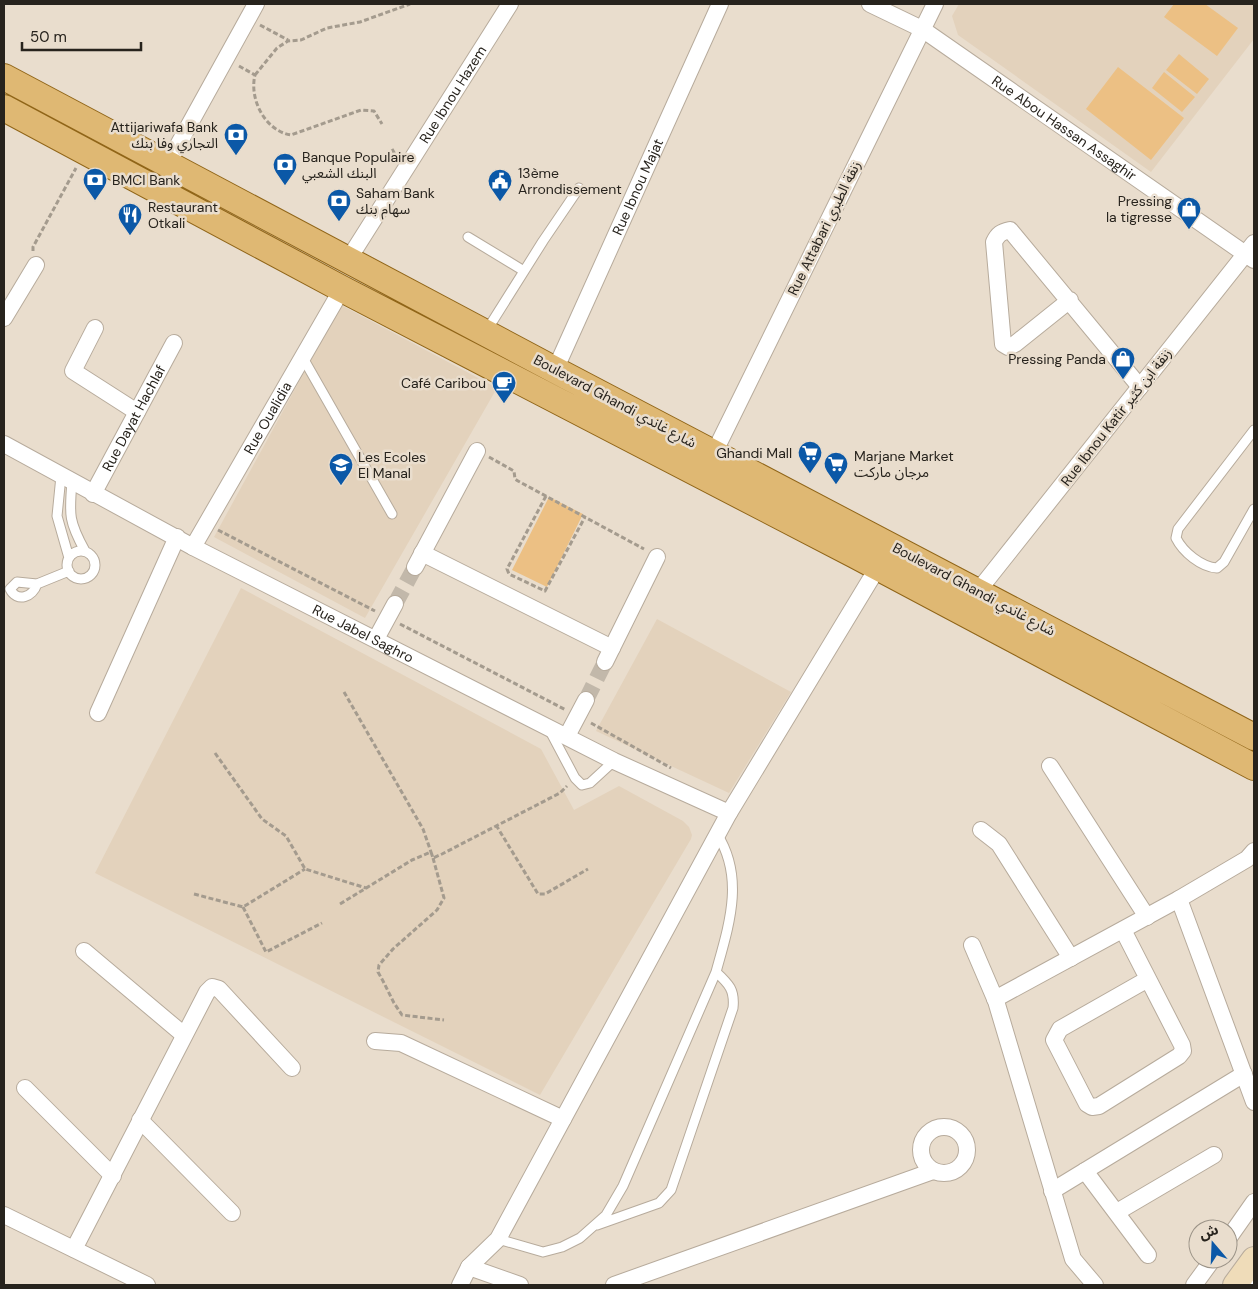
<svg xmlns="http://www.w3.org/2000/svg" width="1258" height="1289" font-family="'DM Sans','Noto Sans Arabic',sans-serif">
	<rect width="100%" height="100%" fill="#e9ddcd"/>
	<!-- built -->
	<path fill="#e3d2bc" d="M959,4H1254V39L1151,172L958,35L952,16Z
		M341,305L497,388L365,618L214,537Z
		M241,588L541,749L574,810L619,786L683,821L689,827L692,835L691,839L540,1095L95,873Z
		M657,619L791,692L729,793L596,731Z"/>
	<!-- green -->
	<path fill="#ecc084" d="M1174,4H1205L1238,28L1217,56L1164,17Z
		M1179,54L1209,79L1197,94L1166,70Z
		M1118,67L1184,118L1151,160L1086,109Z
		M1164,72L1195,97L1182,112L1152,88Z
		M549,497L583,514L547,587L512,570Z"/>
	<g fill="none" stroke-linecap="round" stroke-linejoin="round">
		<!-- street-tunnel -->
		<path stroke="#c2b8aa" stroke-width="16" stroke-dasharray="16 8" stroke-linecap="butt" d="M395,604L415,567
			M586,700L605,662"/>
		<defs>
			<path id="lane" d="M468,237L524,271
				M487,330L543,241L579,188
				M303,358L392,514
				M1254,430L1178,529L1176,538C1183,552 1201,567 1217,568L1224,562L1254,509
				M61,476L57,516L69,558
				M72,482C69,515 69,522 85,551
				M67 565a14 14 0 1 1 28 0a14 14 0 1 1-28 0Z
				M37,584C33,597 17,603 10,589L17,582L37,584L69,571
				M550,731L575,778L582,785L590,783L614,761
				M597,1225L659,1203L671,1190L733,1008C735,990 729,984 716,972
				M498,1239L543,1252L562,1247L580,1238L606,1215L623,1186L716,972C729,925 745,878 717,834
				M1252,1285L1254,1282"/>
			<g id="street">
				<path id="s1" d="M870,4L922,29L1254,260"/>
				<path d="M167,165L256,4"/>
				<path id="s2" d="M348,260L510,4"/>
				<path d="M1070,300L1015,344L1008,347L1003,344L994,242C998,234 1001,232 1010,230L1140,387"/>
				<path d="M4,318L36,265"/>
				<path d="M95,328L73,371L137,412"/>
				<path id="s3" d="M555,370L720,4"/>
				<path id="s4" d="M4,444L193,547L614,761L729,813"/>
				<path d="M714,453L935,4"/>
				<path id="s5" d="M93,494L174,343"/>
				<path id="s6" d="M193,547L342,289"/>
				<path d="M422,553L612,648"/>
				<path d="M415,567L477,451"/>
				<path d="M978,591L1254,243"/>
				<path d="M376,639L395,604"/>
				<path d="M605,662L657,557"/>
				<path d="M98,713L177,537"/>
				<path d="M567,736L586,700"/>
				<path d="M1050,766L1147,917"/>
				<path d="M981,830L999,844L1071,958"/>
				<path d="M1179,899L1254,1102"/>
				<path d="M1123,930L1182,1045L1183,1051L1179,1056L1099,1106L1092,1107L1087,1104L1054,1040L1060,1029L1148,979"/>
				<path d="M972,945L996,1001L1073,1259L1095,1285"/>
				<path d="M84,951L184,1035"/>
				<path d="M995,999L1179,899L1247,859L1254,851"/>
				<path d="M375,1041L401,1043L563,1119"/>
				<path d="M25,1088L113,1176"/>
				<path d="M140,1120L232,1213"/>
				<circle cx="944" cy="1150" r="23"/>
				<path d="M1085,1171L1148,1255"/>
				<path d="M1052,1191L1244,1074"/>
				<path d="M1117,1212L1214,1155"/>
				<path d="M4,1215L147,1285"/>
				<path d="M1228,1239L1254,1202"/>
				<path d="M74,1249L207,992L212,987L219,989L292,1068"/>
				<path d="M469,1267L520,1285"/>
				<path d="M460,1285L469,1267L498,1239L729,813L878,567"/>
				<path d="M614,1285L933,1171"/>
				<path d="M1194,1285L1213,1259"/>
			</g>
			<path id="secondary" d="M1235,1285L1254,1259"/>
			<path id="primary" d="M4,77L555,370L1254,737
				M4,108L342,289L855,555L1254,767"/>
		</defs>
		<!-- lane casing -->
		<use href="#lane" stroke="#b7ab9c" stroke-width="11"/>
		<!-- street casing -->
		<use href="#street" stroke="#b7ab9c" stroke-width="18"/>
		<!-- secondary casing -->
		<use href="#secondary" stroke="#b7ab9c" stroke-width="26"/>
		<!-- primary casing -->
		<use href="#primary" stroke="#906518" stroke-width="28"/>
		<!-- path -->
		<path stroke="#a49b8e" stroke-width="3" stroke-dasharray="5 2.5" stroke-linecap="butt" d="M260,25L288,40
			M239,66L255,75C249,99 265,131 291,135L361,110L374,111L382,124
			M255,75L277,48L288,41L301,40L327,28L360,22L410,4
			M392,149L396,156
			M33,251V247L76,168
			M489,457L514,471L515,479L518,481L644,549
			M546,496L507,569L509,574L545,591L585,517
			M218,530L375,611
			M400,624L566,710
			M344,692L423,829L431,852
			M591,723L671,768
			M215,753L262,819L286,836L305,869L366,888
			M496,825L538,894H545L588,869
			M433,858L444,898L437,910L393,949L379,965L378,972L383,981L394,1003L402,1015L444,1020
			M194,894L243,907L305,869
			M340,904L412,860L431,852L433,858L442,854L560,793L567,786
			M243,907L266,952L322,923"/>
		<!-- lane -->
		<use href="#lane" stroke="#fff" stroke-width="9"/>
		<!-- street -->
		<use href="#street" stroke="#fff" stroke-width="16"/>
		<!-- secondary -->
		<use href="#secondary" stroke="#efdcb9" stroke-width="24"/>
		<!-- primary -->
		<use href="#primary" stroke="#dfb873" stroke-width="26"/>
	</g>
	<!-- icons -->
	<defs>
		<symbol id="bank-pin" viewBox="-11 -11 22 30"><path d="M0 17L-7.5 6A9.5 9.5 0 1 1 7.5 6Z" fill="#0b58a7" stroke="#e9ddcd"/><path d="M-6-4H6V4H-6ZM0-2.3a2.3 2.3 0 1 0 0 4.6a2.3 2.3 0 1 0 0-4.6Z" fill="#fff"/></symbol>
		<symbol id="civic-pin" viewBox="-11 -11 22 30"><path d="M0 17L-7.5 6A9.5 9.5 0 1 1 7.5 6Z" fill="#0b58a7" stroke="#e9ddcd"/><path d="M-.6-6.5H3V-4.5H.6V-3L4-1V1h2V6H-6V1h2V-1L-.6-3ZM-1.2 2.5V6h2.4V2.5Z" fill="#fff"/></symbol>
		<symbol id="shop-pin" viewBox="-11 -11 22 30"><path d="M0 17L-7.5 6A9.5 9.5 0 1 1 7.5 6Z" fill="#0b58a7" stroke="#e9ddcd"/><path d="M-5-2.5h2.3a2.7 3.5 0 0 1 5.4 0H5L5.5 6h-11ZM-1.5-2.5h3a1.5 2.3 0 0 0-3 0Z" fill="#fff"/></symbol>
		<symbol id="restaurant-pin" viewBox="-11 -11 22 30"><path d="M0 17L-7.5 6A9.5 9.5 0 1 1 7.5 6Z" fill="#0b58a7" stroke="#e9ddcd"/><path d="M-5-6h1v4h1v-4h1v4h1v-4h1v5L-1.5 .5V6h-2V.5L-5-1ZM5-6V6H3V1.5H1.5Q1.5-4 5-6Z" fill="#fff"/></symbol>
		<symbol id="cafe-pin" viewBox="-11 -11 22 30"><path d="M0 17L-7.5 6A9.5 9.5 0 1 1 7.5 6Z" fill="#0b58a7" stroke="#e9ddcd"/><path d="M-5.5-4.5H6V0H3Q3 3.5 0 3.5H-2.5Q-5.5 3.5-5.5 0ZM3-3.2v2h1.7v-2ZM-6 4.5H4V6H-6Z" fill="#fff"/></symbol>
		<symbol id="supermarket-pin" viewBox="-11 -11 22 30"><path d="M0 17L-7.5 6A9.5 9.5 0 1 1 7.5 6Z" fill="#0b58a7" stroke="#e9ddcd"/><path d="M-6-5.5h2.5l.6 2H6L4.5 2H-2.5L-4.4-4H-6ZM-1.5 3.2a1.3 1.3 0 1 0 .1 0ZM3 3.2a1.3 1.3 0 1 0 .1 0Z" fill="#fff"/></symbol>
		<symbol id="school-pin" viewBox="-11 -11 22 30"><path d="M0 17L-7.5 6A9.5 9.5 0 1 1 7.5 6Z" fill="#0b58a7" stroke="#e9ddcd"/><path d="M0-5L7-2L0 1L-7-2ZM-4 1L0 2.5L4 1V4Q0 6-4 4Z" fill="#fff"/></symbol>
	</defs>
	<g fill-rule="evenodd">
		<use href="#bank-pin" x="222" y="121" width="28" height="38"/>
		<use href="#bank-pin" x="271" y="151" width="28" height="38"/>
		<use href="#bank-pin" x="81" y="166" width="28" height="38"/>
		<use href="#civic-pin" x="486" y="167" width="28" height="38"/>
		<use href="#bank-pin" x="325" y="187" width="28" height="38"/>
		<use href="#shop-pin" x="1175" y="195" width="28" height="38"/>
		<use href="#restaurant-pin" x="116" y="201" width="28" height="38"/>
		<use href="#shop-pin" x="1109" y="345" width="28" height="38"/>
		<use href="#cafe-pin" x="490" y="369" width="28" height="38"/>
		<use href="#supermarket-pin" x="796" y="439" width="28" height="38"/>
		<use href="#supermarket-pin" x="822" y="450" width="28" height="38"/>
		<use href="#school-pin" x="327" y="451" width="28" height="38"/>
	</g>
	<g text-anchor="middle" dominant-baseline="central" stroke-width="5" stroke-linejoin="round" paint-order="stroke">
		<!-- street labels -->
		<g font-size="14" fill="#27231d" stroke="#e9ddcd">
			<text stroke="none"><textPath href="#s2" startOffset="196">Rue Ibnou Hazem</textPath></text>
			<text stroke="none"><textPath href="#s1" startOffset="231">Rue Abou Hassan Assaghir</textPath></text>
			<text stroke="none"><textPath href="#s3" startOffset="201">Rue Ibnou Majat</textPath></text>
			<text transform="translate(824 228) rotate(-64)">Rue Attabari زنقة الطبري</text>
			<text transform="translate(615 401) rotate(28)">Boulevard Ghandi شارع غاندي</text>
			<text transform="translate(1116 417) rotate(-52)">Rue Ibnou Katir زنقة ابن كثير</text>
			<text stroke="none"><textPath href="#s5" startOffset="86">Rue Dayat Hachlaf</textPath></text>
			<text stroke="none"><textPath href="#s6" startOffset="149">Rue Oualidia</textPath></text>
			<text transform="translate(974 589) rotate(28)">Boulevard Ghandi شارع غاندي</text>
			<text stroke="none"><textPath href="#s4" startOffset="406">Rue Jabel Saghro</textPath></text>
		</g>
		<!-- poi labels -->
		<g font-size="14" fill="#27231d" stroke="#e9ddcd" text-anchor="start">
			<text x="218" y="127" text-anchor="end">Attijariwafa Bank<tspan x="218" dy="16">التجاري وفا بنك</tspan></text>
			<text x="302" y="157">Banque Populaire<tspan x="302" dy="16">البنك الشعبي</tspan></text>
			<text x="518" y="173">13ème<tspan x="518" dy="16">Arrondissement</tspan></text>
			<text x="112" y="180">BMCI Bank</text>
			<text x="356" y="193">Saham Bank<tspan x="356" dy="16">سهام بنك</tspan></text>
			<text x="1172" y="201" text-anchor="end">Pressing<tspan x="1172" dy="16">la tigresse</tspan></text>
			<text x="148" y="207">Restaurant<tspan x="148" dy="16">Otkali</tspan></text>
			<text x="1106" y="359" text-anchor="end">Pressing Panda</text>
			<text x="486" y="383" text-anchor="end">Café Caribou</text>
			<text x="792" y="453" text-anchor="end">Ghandi Mall</text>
			<text x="854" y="456">Marjane Market<tspan x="854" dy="16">مرجان ماركت</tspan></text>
			<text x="358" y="457">Les Ecoles<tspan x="358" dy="16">El Manal</tspan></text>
		</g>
	</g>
	<!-- border -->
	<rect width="1258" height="1289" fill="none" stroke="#27231d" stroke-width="10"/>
	<!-- north arrow -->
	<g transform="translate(1213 1244) rotate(341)"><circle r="24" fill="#e9ddcd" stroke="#9b9387"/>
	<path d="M0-4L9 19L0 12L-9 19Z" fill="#0b58a7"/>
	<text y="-8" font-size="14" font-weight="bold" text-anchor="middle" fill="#27231d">ش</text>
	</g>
	<!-- scale -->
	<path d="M22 42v8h119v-8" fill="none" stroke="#27231d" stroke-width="2.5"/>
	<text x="30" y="42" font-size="15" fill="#27231d" stroke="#e9ddcd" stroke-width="4" paint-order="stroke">50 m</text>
</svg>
